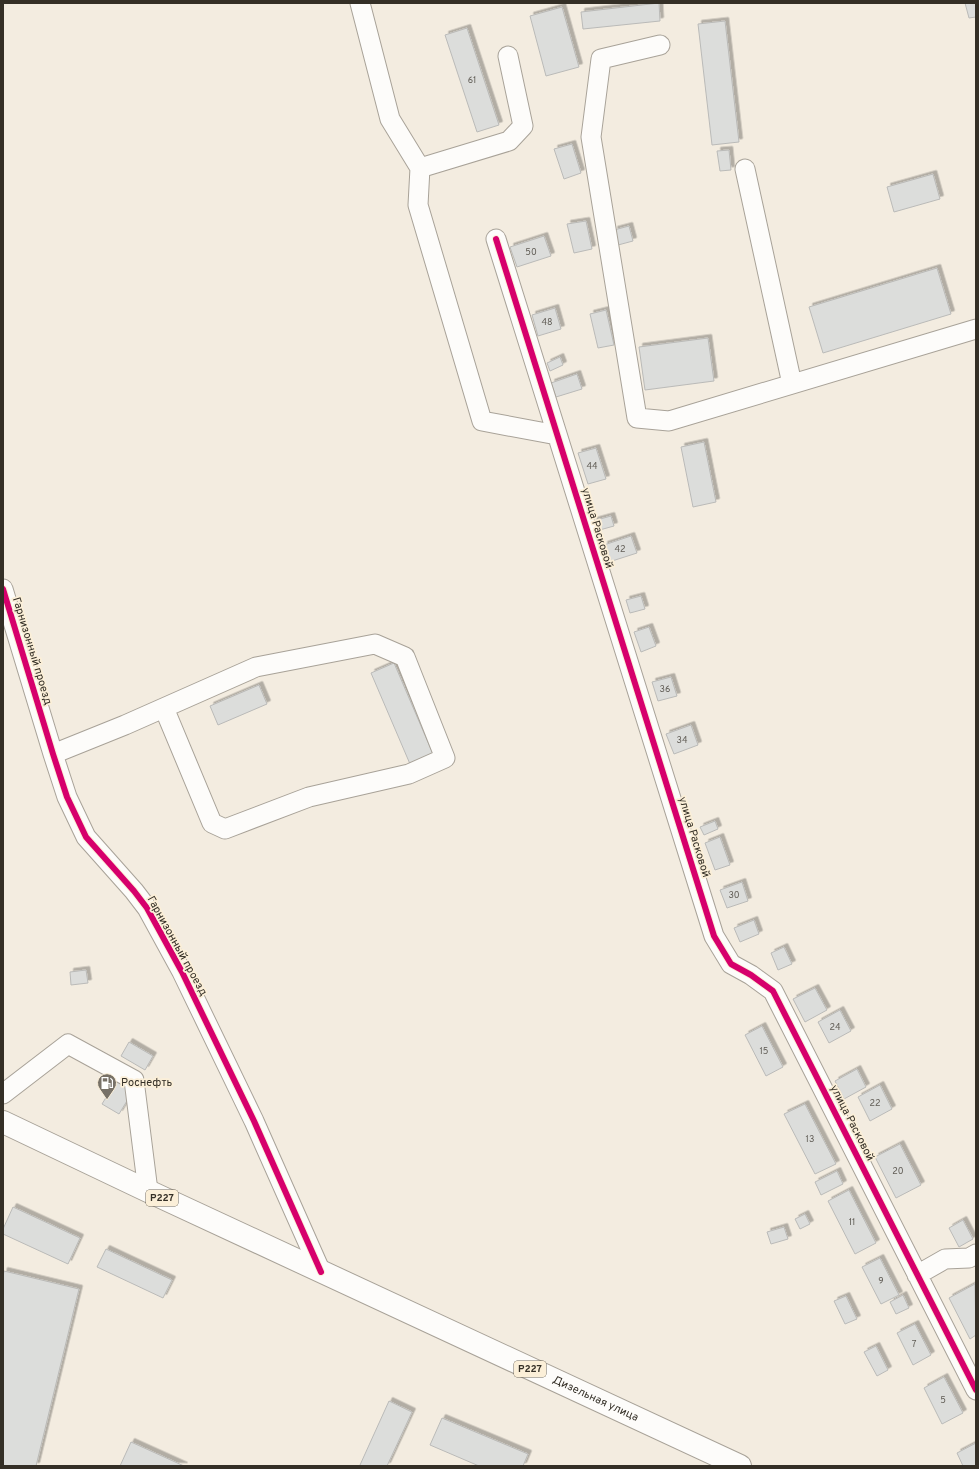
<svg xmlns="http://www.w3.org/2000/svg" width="979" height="1469" font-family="Overpass,sans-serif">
	<defs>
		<filter id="shadow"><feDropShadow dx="3.5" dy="-3.5" stdDeviation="0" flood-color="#0004"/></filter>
	</defs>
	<rect width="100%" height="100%" fill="#f3ece0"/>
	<!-- building -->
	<path fill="#dcdddb" stroke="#babab8" filter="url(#shadow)" d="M659,3L660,21L583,29L581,12Z
		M965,3H976V17L969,18Z
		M562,7L579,67L546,76L530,16Z
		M725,21L739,142L712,145L698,24Z
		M467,28L499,125L477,132L445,35Z
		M572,144L581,173L564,179L554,149Z
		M729,150L731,170L720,171L717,151Z
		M933,174L940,199L894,212L887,187Z
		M586,221L592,249L574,253L567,224Z
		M629,226L633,241L618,245L614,230Z
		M544,236L551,256L517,267L510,247Z
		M937,268L951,314L823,353L809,307Z
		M555,308L561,329L538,336L532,315Z
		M606,310L614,345L598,348L590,314Z
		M708,338L714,381L645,390L639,347Z
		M560,357L563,365L550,371L547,363Z
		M577,374L582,389L556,397L551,383Z
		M704,442L716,502L693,507L681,447Z
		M596,448L606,479L588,484L578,453Z
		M611,516L614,526L596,531L593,521Z
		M631,536L637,553L609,562L604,545Z
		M641,596L645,609L630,613L626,600Z
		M649,627L656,646L641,652L634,632Z
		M394,663L433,754L410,764L371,673Z
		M671,677L677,696L658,701L652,682Z
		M259,685L267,704L218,725L210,706Z
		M691,725L698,745L674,754L666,734Z
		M715,821L718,829L704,835L700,827Z
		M720,837L730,865L715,870L705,843Z
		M742,882L748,901L727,908L720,890Z
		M754,920L759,934L740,942L734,928Z
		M784,947L792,964L778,970L771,953Z
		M86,970L88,983L71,985L70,972Z
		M815,988L827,1010L805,1022L793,999Z
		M840,1010L851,1031L829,1043L818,1022Z
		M762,1026L783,1067L766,1076L745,1035Z
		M129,1042L153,1056L145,1070L121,1056Z
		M857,1069L866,1087L844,1099L835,1081Z
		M116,1081L133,1091L119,1114L102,1104Z
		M880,1085L892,1109L870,1121L858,1097Z
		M805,1104L836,1164L815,1174L784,1114Z
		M900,1144L921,1185L896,1198L875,1157Z
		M837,1171L843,1184L821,1195L815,1182Z
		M849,1190L876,1243L855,1254L828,1201Z
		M13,1207L80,1238L68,1264L3,1234V1229Z
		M805,1214L810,1224L800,1229L795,1219Z
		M963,1220L973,1239L959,1247L949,1228Z
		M784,1227L788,1239L771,1244L767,1232Z
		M106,1249L172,1280L163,1298L97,1267Z
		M880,1258L899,1295L881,1304L862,1267Z
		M4,1271L79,1289L36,1466H3V1277Z
		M975,1284L976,1335L970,1339L949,1298Z
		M903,1295L909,1308L896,1314L890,1302Z
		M846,1296L857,1319L845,1324L834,1301Z
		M915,1324L931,1355L913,1365L897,1333Z
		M876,1346L888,1370L877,1376L864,1352Z
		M944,1377L963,1413L942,1424L924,1388Z
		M389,1401L412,1412L387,1466H362L360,1465Z
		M442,1418L528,1454L523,1466H479L430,1445Z
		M131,1442L184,1466H120Z
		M976,1443V1466H963L957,1453Z"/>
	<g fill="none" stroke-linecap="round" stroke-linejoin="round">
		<defs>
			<path id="minor" d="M360,3L390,119L420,168L418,205L482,421L557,435
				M660,45L601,59L591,137L637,418L669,421L976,329
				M420,168L509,141L523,126L508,56
				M745,169L792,384
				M496,239L714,936L731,964L751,975L773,991L976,1390
				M3,589L53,754L67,797L86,837L134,891L147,908L182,972L254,1121L321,1272
				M53,754L125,725L256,667L375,644L405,657L445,758L409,774L309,797L225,829L212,823L164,708
				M3,1094L68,1044L134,1080L148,1191
				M917,1275L945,1259L969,1258L976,1254"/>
			<g id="major">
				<path id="s1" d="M3,1122L148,1191L740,1466"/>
			</g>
		</defs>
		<!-- minor casing -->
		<use href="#minor" stroke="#a8a298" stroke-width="21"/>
		<!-- major casing -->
		<use href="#major" stroke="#a8a298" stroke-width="24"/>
		<!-- minor -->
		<use href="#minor" stroke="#fdfcfa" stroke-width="19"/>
		<!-- major -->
		<use href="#major" stroke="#fdfcfa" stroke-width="22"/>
		<defs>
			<path id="cycleway" d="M496,239L714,936L731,964L751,975L773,991L976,1390
				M3,589L53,754L67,797L86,837L134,891L147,908L182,972L254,1121L321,1272"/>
		</defs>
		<!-- cycleway casing -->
		<use href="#cycleway" stroke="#fbefd8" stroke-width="8"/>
		<!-- cycleway -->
		<use href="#cycleway" stroke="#d6006c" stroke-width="6"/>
	</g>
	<!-- icons -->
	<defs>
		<symbol id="fuel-pin" viewBox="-11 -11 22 30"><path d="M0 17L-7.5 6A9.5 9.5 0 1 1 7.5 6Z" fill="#777167" stroke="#fbefd8"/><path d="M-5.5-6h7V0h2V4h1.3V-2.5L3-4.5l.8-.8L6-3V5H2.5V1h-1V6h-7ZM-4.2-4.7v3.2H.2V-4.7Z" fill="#fff"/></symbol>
	</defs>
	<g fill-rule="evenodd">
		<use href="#fuel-pin" x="96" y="1072" width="22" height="30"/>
	</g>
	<g text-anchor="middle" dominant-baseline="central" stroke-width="3.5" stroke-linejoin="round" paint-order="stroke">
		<!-- number labels -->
		<g font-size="9" fill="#605c55">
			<text x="472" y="80">61</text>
			<text x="531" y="252">50</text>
			<text x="547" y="322">48</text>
			<text x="592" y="466">44</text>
			<text x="620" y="549">42</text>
			<text x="665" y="689">36</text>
			<text x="682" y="740">34</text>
			<text x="734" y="895">30</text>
			<text x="835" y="1027">24</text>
			<text x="764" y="1051">15</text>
			<text x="875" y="1103">22</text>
			<text x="810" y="1139">13</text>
			<text x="898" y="1171">20</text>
			<text x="852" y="1222">11</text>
			<text x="881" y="1281">9</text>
			<text x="914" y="1344">7</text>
			<text x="943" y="1400">5</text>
		</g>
		<!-- shield labels -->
		<g fill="#fbefd8" stroke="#70695b" stroke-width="1">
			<rect x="146" y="1190" width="32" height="16" rx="3"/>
			<rect x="514" y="1361" width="32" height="16" rx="3"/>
		</g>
		<g font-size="10" font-weight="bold" fill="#342f26">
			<text x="162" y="1198">Р227</text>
			<text x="530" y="1369">Р227</text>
		</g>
		<!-- street labels -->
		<g font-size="11" fill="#342f26" stroke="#fbefd8">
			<text transform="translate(597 528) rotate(73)">улица Расковой</text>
			<text transform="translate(32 651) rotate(73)">Гарнизонный проезд</text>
			<text transform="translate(694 837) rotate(73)">улица Расковой</text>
			<text transform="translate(177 946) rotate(61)">Гарнизонный проезд</text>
			<text transform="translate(852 1123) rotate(63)">улица Расковой</text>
			<text stroke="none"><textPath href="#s1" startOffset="654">Дизельная улица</textPath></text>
		</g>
		<!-- poi labels -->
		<g font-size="11" fill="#342f26" stroke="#fbefd8" text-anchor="start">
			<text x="121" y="1083">Роснефть</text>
		</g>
	</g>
	<!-- border -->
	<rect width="979" height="1469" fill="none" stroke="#342f26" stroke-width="8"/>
</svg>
